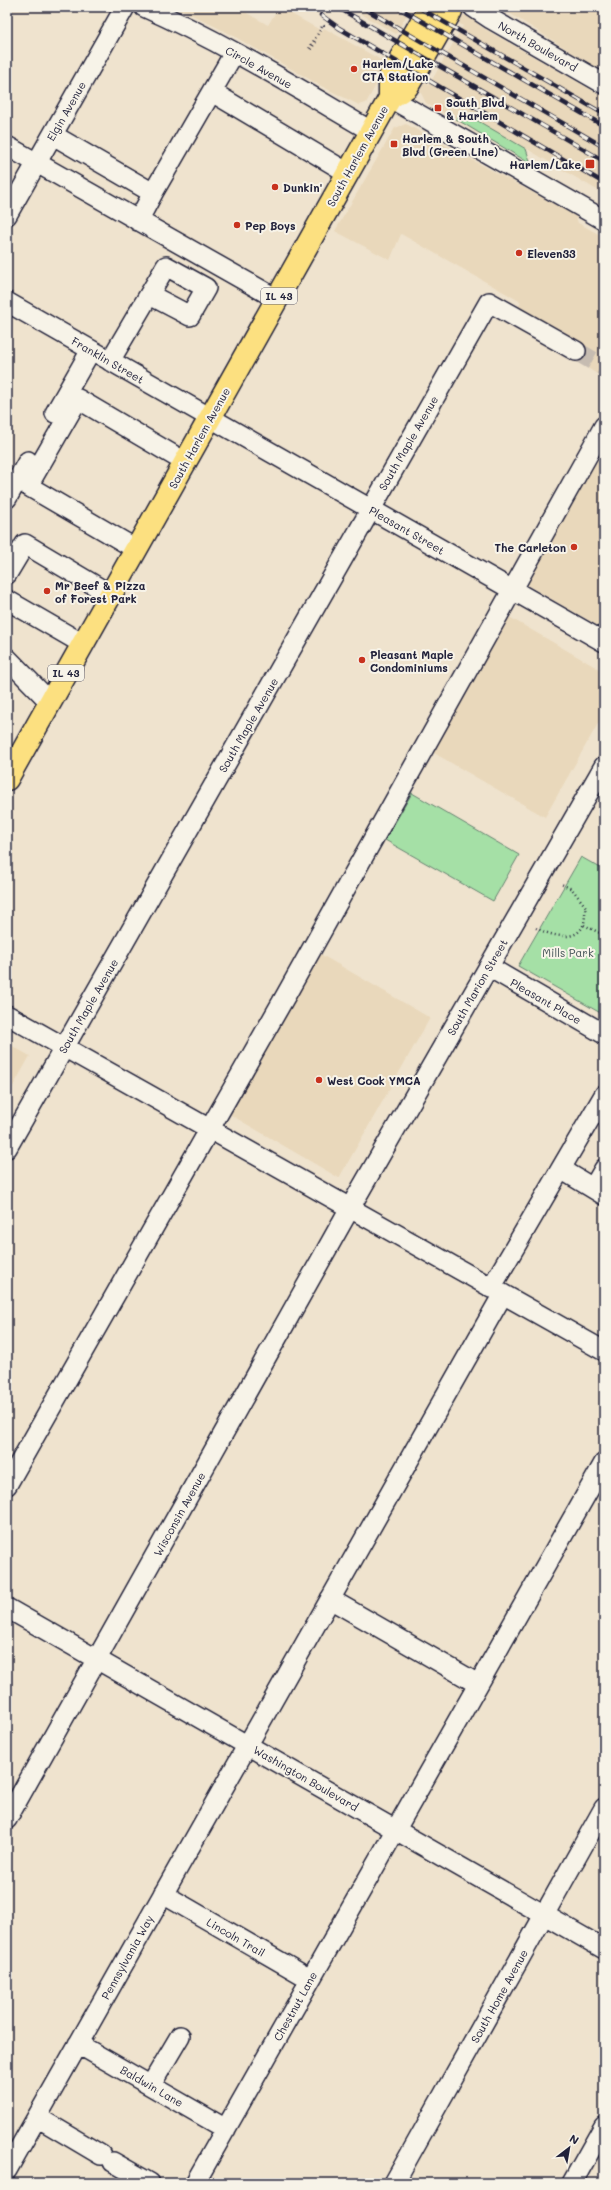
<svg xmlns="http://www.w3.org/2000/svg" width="611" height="2190" font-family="Mali,sans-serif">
	<rect width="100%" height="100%" fill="#efe3ce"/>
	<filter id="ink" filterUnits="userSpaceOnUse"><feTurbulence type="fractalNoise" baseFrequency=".025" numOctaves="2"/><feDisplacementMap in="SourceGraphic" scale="8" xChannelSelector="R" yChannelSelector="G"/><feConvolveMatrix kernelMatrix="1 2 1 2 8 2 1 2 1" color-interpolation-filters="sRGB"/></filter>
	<g filter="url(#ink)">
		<!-- built -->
		<path fill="#e9d8bb" d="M176,7H236L268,25L279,7L320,30L322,31L324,28L381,60L382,58L389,62L366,103L359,105L323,87L230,34Z
			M349,7H411L396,34Z
			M500,7H604V72L598,69Z
			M459,15L469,16L481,27L604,97V194L527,149L531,164L426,103L420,91L421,81L429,85L463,26L455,21Z
			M406,124L576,216L578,223L604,237V378L510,321L521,302L401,234L390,260L335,231L392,133L395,128Z
			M604,426V629L518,580Z
			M504,614L604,672V713L545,817L427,749Z
			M315,951L430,1018L339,1178L224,1111Z
			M7,1043L30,1056L7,1097Z"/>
		<!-- green -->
		<path fill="#a5e0a6" stroke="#648170" d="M461,111L526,149L531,164L456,119Z
			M412,793L519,855L493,901L385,840Z
			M581,857L604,870V1015L518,966Z"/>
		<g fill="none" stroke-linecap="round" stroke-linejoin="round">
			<!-- minor-tunnel -->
			<path stroke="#c6bcb1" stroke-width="19" stroke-dasharray="19 10" stroke-linecap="butt" d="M576,351L604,367"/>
			<defs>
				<path id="minor" d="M144,7C223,42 297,88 371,131
					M473,7L491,19L604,84
					M212,92L348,173
					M390,98L604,220
					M53,135L153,193L234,53
					M7,146L277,299
					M7,215L125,7
					M138,221L153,193
					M7,302L604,642
					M110,361L166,266L206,288L190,316L150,295
					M55,413L91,350
					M7,498L28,461
					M136,549L28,486L78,399L185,462
					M7,574L25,544L111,595
					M7,600L83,644
					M7,658L50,702
					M489,967L604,1034
					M7,1015L604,1351
					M7,1148L489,302L576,351
					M561,1169L604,1195
					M593,1188L604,1169
					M491,1288L604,1095
					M7,1485L286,995L604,426
					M330,1599L478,1684
					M7,1608L604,1949
					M7,1819L350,1208L604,766
					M163,1894L310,1979
					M78,2044L226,2129
					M151,2085L180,2036
					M37,2117L101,2155
					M113,2162L150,2183
					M7,2170L503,1294
					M195,2183L604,1463
					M394,2183L604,1808
					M572,2183L604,2126"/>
				<path id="major" d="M390,98V77L430,7
					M7,779L390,98L407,87L451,11V7"/>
			</defs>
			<!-- minor casing -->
			<use href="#minor" stroke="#22223b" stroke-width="22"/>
			<!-- major casing -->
			<use href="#major" stroke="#22223b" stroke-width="25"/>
			<!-- path -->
			<path stroke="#22223b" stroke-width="2.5" stroke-dasharray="1 3" stroke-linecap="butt" d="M316,42L310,50L309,49L323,25L325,27
				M584,925L604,935
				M536,928C549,935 578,944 584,923C585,918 585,912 586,907L572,889L561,884"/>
			<!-- minor -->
			<use href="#minor" stroke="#f7f3e8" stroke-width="19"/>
			<!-- major -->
			<use href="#major" stroke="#fce080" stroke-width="22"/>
			<defs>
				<path id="rail" d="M337,7L604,161
					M362,7L604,147
					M397,7L604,126
					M418,7L604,114
					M321,15L339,28L604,183"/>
			</defs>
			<!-- rail casing -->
			<use href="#rail" stroke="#22223b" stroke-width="4.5"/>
			<!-- rail -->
			<use href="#rail" stroke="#f7f3e8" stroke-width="3" stroke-dasharray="9" stroke-linecap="butt"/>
		</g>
	</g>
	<!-- markers -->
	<g fill="#c8321e" stroke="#f7f3e8" stroke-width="1.5">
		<circle cx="354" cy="69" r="4"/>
		<rect x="434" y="104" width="8" height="8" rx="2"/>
		<rect x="390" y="140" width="8" height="8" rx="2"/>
		<rect x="585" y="159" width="10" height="10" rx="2"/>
		<circle cx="275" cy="187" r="4"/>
		<circle cx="237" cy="225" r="4"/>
		<circle cx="519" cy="253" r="4"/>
		<circle cx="574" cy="547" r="4"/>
		<circle cx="47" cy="591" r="4"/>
		<circle cx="362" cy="660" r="4"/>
		<circle cx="319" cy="1080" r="4"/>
	</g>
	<g text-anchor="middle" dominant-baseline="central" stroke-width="4" stroke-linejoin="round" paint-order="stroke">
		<!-- shield labels -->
		<g fill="#f7f3e8" stroke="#62616f" stroke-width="1">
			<rect x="261" y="288" width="36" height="16" rx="3"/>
			<rect x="48" y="665" width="36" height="16" rx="3"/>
		</g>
		<g font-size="10" font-weight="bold" fill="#22223b">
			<text x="279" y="296">IL 43</text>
			<text x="66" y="673">IL 43</text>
		</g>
		<!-- street labels -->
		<g font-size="11" fill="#22223b" stroke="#f7f3e8">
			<text transform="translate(538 46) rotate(30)">North Boulevard</text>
			<text transform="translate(259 67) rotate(29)">Circle Avenue</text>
			<text transform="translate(66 111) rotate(-60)">Elgin Avenue</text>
			<text transform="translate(357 156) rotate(-61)">South Harlem Avenue</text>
			<text transform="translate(108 360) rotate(30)">Franklin Street</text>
			<text transform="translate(199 438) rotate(-61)">South Harlem Avenue</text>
			<text transform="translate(408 443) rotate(-60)">South Maple Avenue</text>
			<text transform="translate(407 530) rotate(30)">Pleasant Street</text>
			<text transform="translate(248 725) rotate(-60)">South Maple Avenue</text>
			<text transform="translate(477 987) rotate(-60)">South Marion Street</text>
			<text transform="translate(546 1001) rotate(30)">Pleasant Place</text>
			<text transform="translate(88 1006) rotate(-60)">South Maple Avenue</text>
			<text transform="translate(179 1514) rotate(-61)">Wisconsin Avenue</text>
			<text transform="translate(306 1778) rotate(30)">Washington Boulevard</text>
			<text transform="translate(236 1937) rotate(30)">Lincoln Trail</text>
			<text transform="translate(127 1957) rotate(-61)">Pennsylvania Way</text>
			<text transform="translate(499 1996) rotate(-61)">South Home Avenue</text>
			<text transform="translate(295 2006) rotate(-61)">Chestnut Lane</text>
			<text transform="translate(152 2086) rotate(30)">Baldwin Lane</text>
		</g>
		<!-- poi labels -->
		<g font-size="11" font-weight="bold" fill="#22223b" stroke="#f7f3e8" text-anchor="start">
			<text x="362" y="63">Harlem/Lake<tspan x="362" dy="13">CTA Station</tspan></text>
			<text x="446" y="102">South Blvd<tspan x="446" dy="13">&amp; Harlem</tspan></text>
			<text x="402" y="138">Harlem &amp; South<tspan x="402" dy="13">Blvd (Green Line)</tspan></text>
			<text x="581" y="164" text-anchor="end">Harlem/Lake</text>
			<text x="283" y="187">Dunkin'</text>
			<text x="245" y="225">Pep Boys</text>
			<text x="527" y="253">Eleven33</text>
			<text x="566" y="547" text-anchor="end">The Carleton</text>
			<text x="55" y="585">Mr Beef &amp; Pizza<tspan x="55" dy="13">of Forest Park</tspan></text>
			<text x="370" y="654">Pleasant Maple<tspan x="370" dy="13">Condominiums</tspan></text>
			<text x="327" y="1080">West Cook YMCA</text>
		</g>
		<!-- park labels -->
		<g font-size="11" fill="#435256" stroke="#f7f3e8">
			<text x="568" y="952">Mills Park</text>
		</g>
	</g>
	<!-- margin -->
	<rect width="611" height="2190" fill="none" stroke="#f7f3e8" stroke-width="24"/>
	<rect x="12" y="12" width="587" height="2166" fill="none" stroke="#22223b" stroke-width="1.5" filter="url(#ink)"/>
	<!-- north arrow -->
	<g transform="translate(569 2148) rotate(31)" stroke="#f7f3e8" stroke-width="3" paint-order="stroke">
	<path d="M0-3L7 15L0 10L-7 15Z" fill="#22223b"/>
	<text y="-6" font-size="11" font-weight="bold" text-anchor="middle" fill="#22223b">N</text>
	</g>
</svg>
